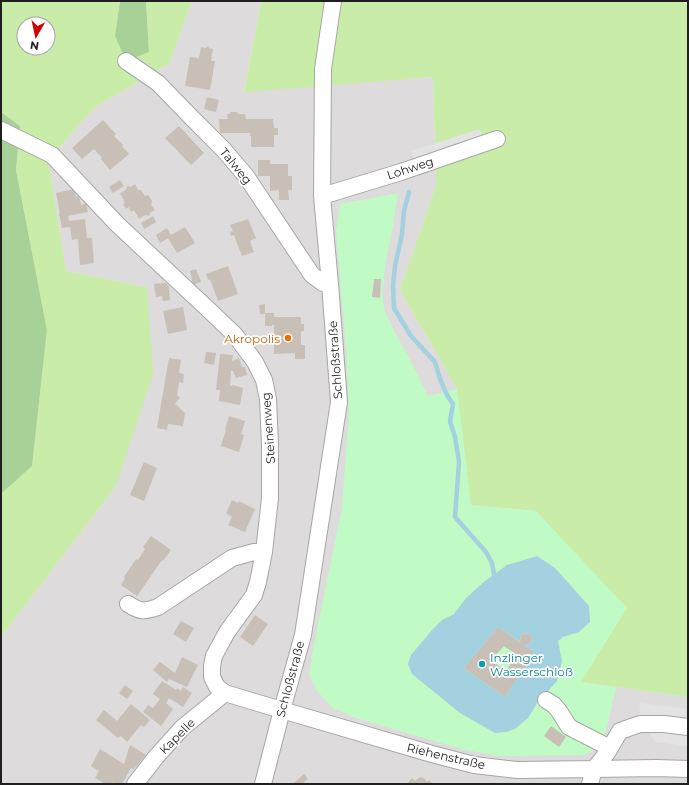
<svg xmlns="http://www.w3.org/2000/svg" width="689" height="785" font-family="Montserrat,sans-serif">
	<rect width="100%" height="100%" fill="#f0ece4"/>
	<!-- residential -->
	<path fill="#dddbdb" d="M192,1H261L244,91L433,77L436,185L400,290L457,389L581,682L688,697V784H1V637L116,486L147,287L66,271L48,160L95,107L169,64Z"/>
	<!-- grass -->
	<path fill="#c9eca9" fill-rule="evenodd" d="M1,1H120L115,36L149,52L146,1H192L169,64L95,107L48,160L66,271L147,287L153,374L116,486L1,637V494L32,466L47,330L16,170L20,126L1,112ZM24,24H48V48H24Z
		M261,1H681L688,5V697L581,682L536,511L471,505L457,389L400,290L436,185L433,77L244,92Z"/>
	<!-- forest -->
	<path fill="#a8d198" d="M120,1H146L149,52L126,61L115,36Z
		M1,112L20,126L16,170L47,330L32,466L1,494Z"/>
	<!-- park -->
	<path fill="#c0fbc5" d="M398,193L393,226L386,261L382,292L384,309L393,329L408,356L428,396L457,389L471,505L536,511L627,608L581,682L616,687L607,727L600,746L593,751L583,755L500,756L465,750L356,718L333,708L317,691L309,675L312,654L342,508L349,411L346,349L336,231L340,204Z"/>
	<!-- parking -->
	<path fill="#e3e3e3" d="M480,129L483,139L414,161L411,151Z
		M640,703L688,709V746L655,742L639,715Z"/>
	<!-- water -->
	<path fill="#a3d1df" fill-rule="evenodd" d="M537,556L555,568L589,606L590,622L579,632L563,637L558,641L562,661L557,681L538,702L528,718L515,729L506,732L495,733L460,713L412,674L408,664L411,655L432,630L442,620L454,614L466,598L485,581L507,565ZM498,627L523,644L520,641L521,635L526,633L531,635L532,639L530,643L526,645H523L533,653L505,697L464,668Z"/>
	<g fill="none" stroke-linecap="round" stroke-linejoin="round">
		<!-- stream -->
		<path stroke="#a3d1df" stroke-width="4.5" d="M409,192L404,211L402,234L395,266L393,286L394,308L411,336L435,362L440,379L447,395L453,404L450,421L455,437L459,462L455,517L486,552L492,563L494,574"/>
	</g>
	<!-- building -->
	<path fill="#c8bfb7" fill-rule="evenodd" d="M208,46L209,48L213,49L211,61H215L210,90L185,86L190,57L199,58L201,47L206,48Z
		M207,97L219,100L216,112L204,109Z
		M231,112H237L238,114H245L246,119H273L274,128H278V135H274V147H251V136H250V133H220L219,119H228L227,114H229Z
		M103,120L116,134L114,136L123,145L122,146L129,154L110,170L101,159L102,158L94,149L82,159L72,148Z
		M179,126L204,153L191,165L165,138Z
		M258,160H270V164H288V176H292V190H288L289,200H279V190L270,191V176H258Z
		M120,180L124,186L113,193L109,187Z
		M135,184L138,190H141L145,196L148,195L152,201L151,205L155,210L150,213L149,216L145,215L139,219L134,210L131,212L129,207L126,209L123,204L125,203L120,193L126,190L127,186L131,187Z
		M74,189L76,197L79,196L81,205L86,203L88,212L68,216L69,221L85,219L87,238H92L94,263L80,265L78,239L72,240L70,227L62,228L59,213H60L56,193Z
		M153,216L156,222L144,229L141,223Z
		M248,219L256,238L250,241L254,252L242,256L234,235L231,236L230,232L233,231L230,225Z
		M185,227L195,243L177,253L168,238L160,243L156,235L167,228L171,235Z
		M228,266L238,294L218,301L210,279L208,280L206,274Z
		M196,269L201,282L193,285L190,271Z
		M374,279H381L380,298L372,297Z
		M166,283L169,287L170,300L163,301L162,296L156,297L154,284Z
		M265,304V314H260L259,305Z
		M183,307L187,330L168,334L163,311Z
		M265,313H274V317H301V324H304V331H301V345H305V359H295V353L274,354V325H272V326H265Z
		M206,352L216,353L214,365L204,363Z
		M220,354L233,355L232,361L239,358L242,367H245L247,375L236,378L233,371H231L230,386H232V385L243,388L240,405L219,401L220,390H216Z
		M169,358L181,360L179,373L184,374L183,383L179,382L177,395L180,398L175,404L185,413L183,426L168,424L167,430L157,428Z
		M229,416L245,421L241,434L244,435L239,452L221,446L226,430L225,429Z
		M144,462L157,468L144,501L130,495Z
		M232,500L238,503L239,501L255,509L245,532L228,525L232,517L226,513Z
		M151,536L171,550L163,561L162,560L137,596L121,585L125,578L124,577L136,559L138,560L145,549L143,547Z
		M255,615L268,624L253,646L240,637Z
		M181,621L194,628L186,642L173,634Z
		M498,627L521,643L520,641L521,635L526,633L531,635L532,639L530,643L526,645H523L534,652L505,697L464,668ZM504,646L517,655L506,671L491,660Z
		M182,657L198,665L187,687L169,679L167,682L153,670L160,662L175,673Z
		M162,681L176,690L177,688L181,691L183,687L192,693L183,707L169,698L166,703L173,709L161,726L143,712L148,705L153,708L160,699L153,694Z
		M125,685L133,691L127,699L119,693Z
		M131,704L150,720L144,727L141,725L127,742L121,736L118,738L96,720L104,710L117,721Z
		M551,726L566,737L559,747L544,736Z
		M130,745L146,755L134,769L131,768L122,784H116L113,782L112,784H105L95,778L99,771L91,766L100,749L124,764Z
		M304,774L308,779L303,783L304,784H295L294,783Z
		M420,777L424,778L427,782L429,780L433,784H407L412,778L415,781Z"/>
	<g fill="none" stroke-linecap="round" stroke-linejoin="round">
		<defs>
			<path id="minor" d="M126,61L158,83L190,116L223,149L246,176L312,275L323,283L330,284
				M1,130L52,155L117,224L210,311L235,335L255,362L264,380L268,399L270,445V498L264,552L258,582L254,595L227,632L214,656L212,666V677L217,687L225,693L258,703L432,754L474,765L517,770L594,769L656,768L688,769
				M322,196L401,172L497,139
				M128,604C141,612 143,612 158,607L232,558L254,552H264
				M546,700L554,705L559,711L569,727L610,748
				M135,784L156,757L182,728L225,693
				M263,784L282,710L303,635L339,402L330,284L322,196L323,69L333,1
				M590,784L594,769L607,753L620,731L640,724H664L688,727"/>
		</defs>
		<!-- minor casing -->
		<use href="#minor" stroke="#a6a6a6" stroke-width="18"/>
		<!-- minor -->
		<use href="#minor" stroke="#fff" stroke-width="16"/>
	</g>
	<!-- markers -->
	<circle fill="#e8710a" stroke="#fff" stroke-width="1.5" cx="288" cy="338" r="4"/>
	<circle fill="#0f9aa8" stroke="#fff" stroke-width="1.5" cx="482" cy="664" r="4"/>
	<g text-anchor="middle" dominant-baseline="central" stroke-width="3.5" stroke-linejoin="round" paint-order="stroke">
		<!-- street labels -->
		<g font-size="12" fill="#1f1f1f" stroke="#fff">
			<text transform="translate(236 166) rotate(51)">Talweg</text>
			<text transform="translate(410 168) rotate(-18)">Lohweg</text>
			<text transform="translate(335 360) rotate(-94)">Schloßstraße</text>
			<text transform="translate(268 428) rotate(-94)">Steinenweg</text>
			<text transform="translate(290 679) rotate(-75)">Schloßstraße</text>
			<text transform="translate(177 736) rotate(-45)">Kapelle</text>
			<text transform="translate(446 756) rotate(13)">Riehenstraße</text>
		</g>
		<!-- food labels -->
		<g font-size="12" fill="#c56008" stroke="#fff" text-anchor="end">
			<text x="280" y="338">Akropolis</text>
		</g>
		<!-- culture labels -->
		<g font-size="12" fill="#0d838f" stroke="#fff" text-anchor="start">
			<text x="490" y="657">Inzlinger<tspan x="490" dy="14">Wasserschloß</tspan></text>
		</g>
	</g>
	<!-- border -->
	<rect width="689" height="785" fill="none" stroke="#1f1f1f" stroke-width="4"/>
	<!-- north arrow -->
	<g transform="translate(36 36) rotate(189)"><circle r="19" fill="#ffffff" stroke="#a5a5a5"/>
	<path d="M0-3L7 15L0 10L-7 15Z" fill="#cd0200"/>
	<text y="-6" font-size="11" font-weight="bold" text-anchor="middle" fill="#1f1f1f">N</text>
	</g>
</svg>
